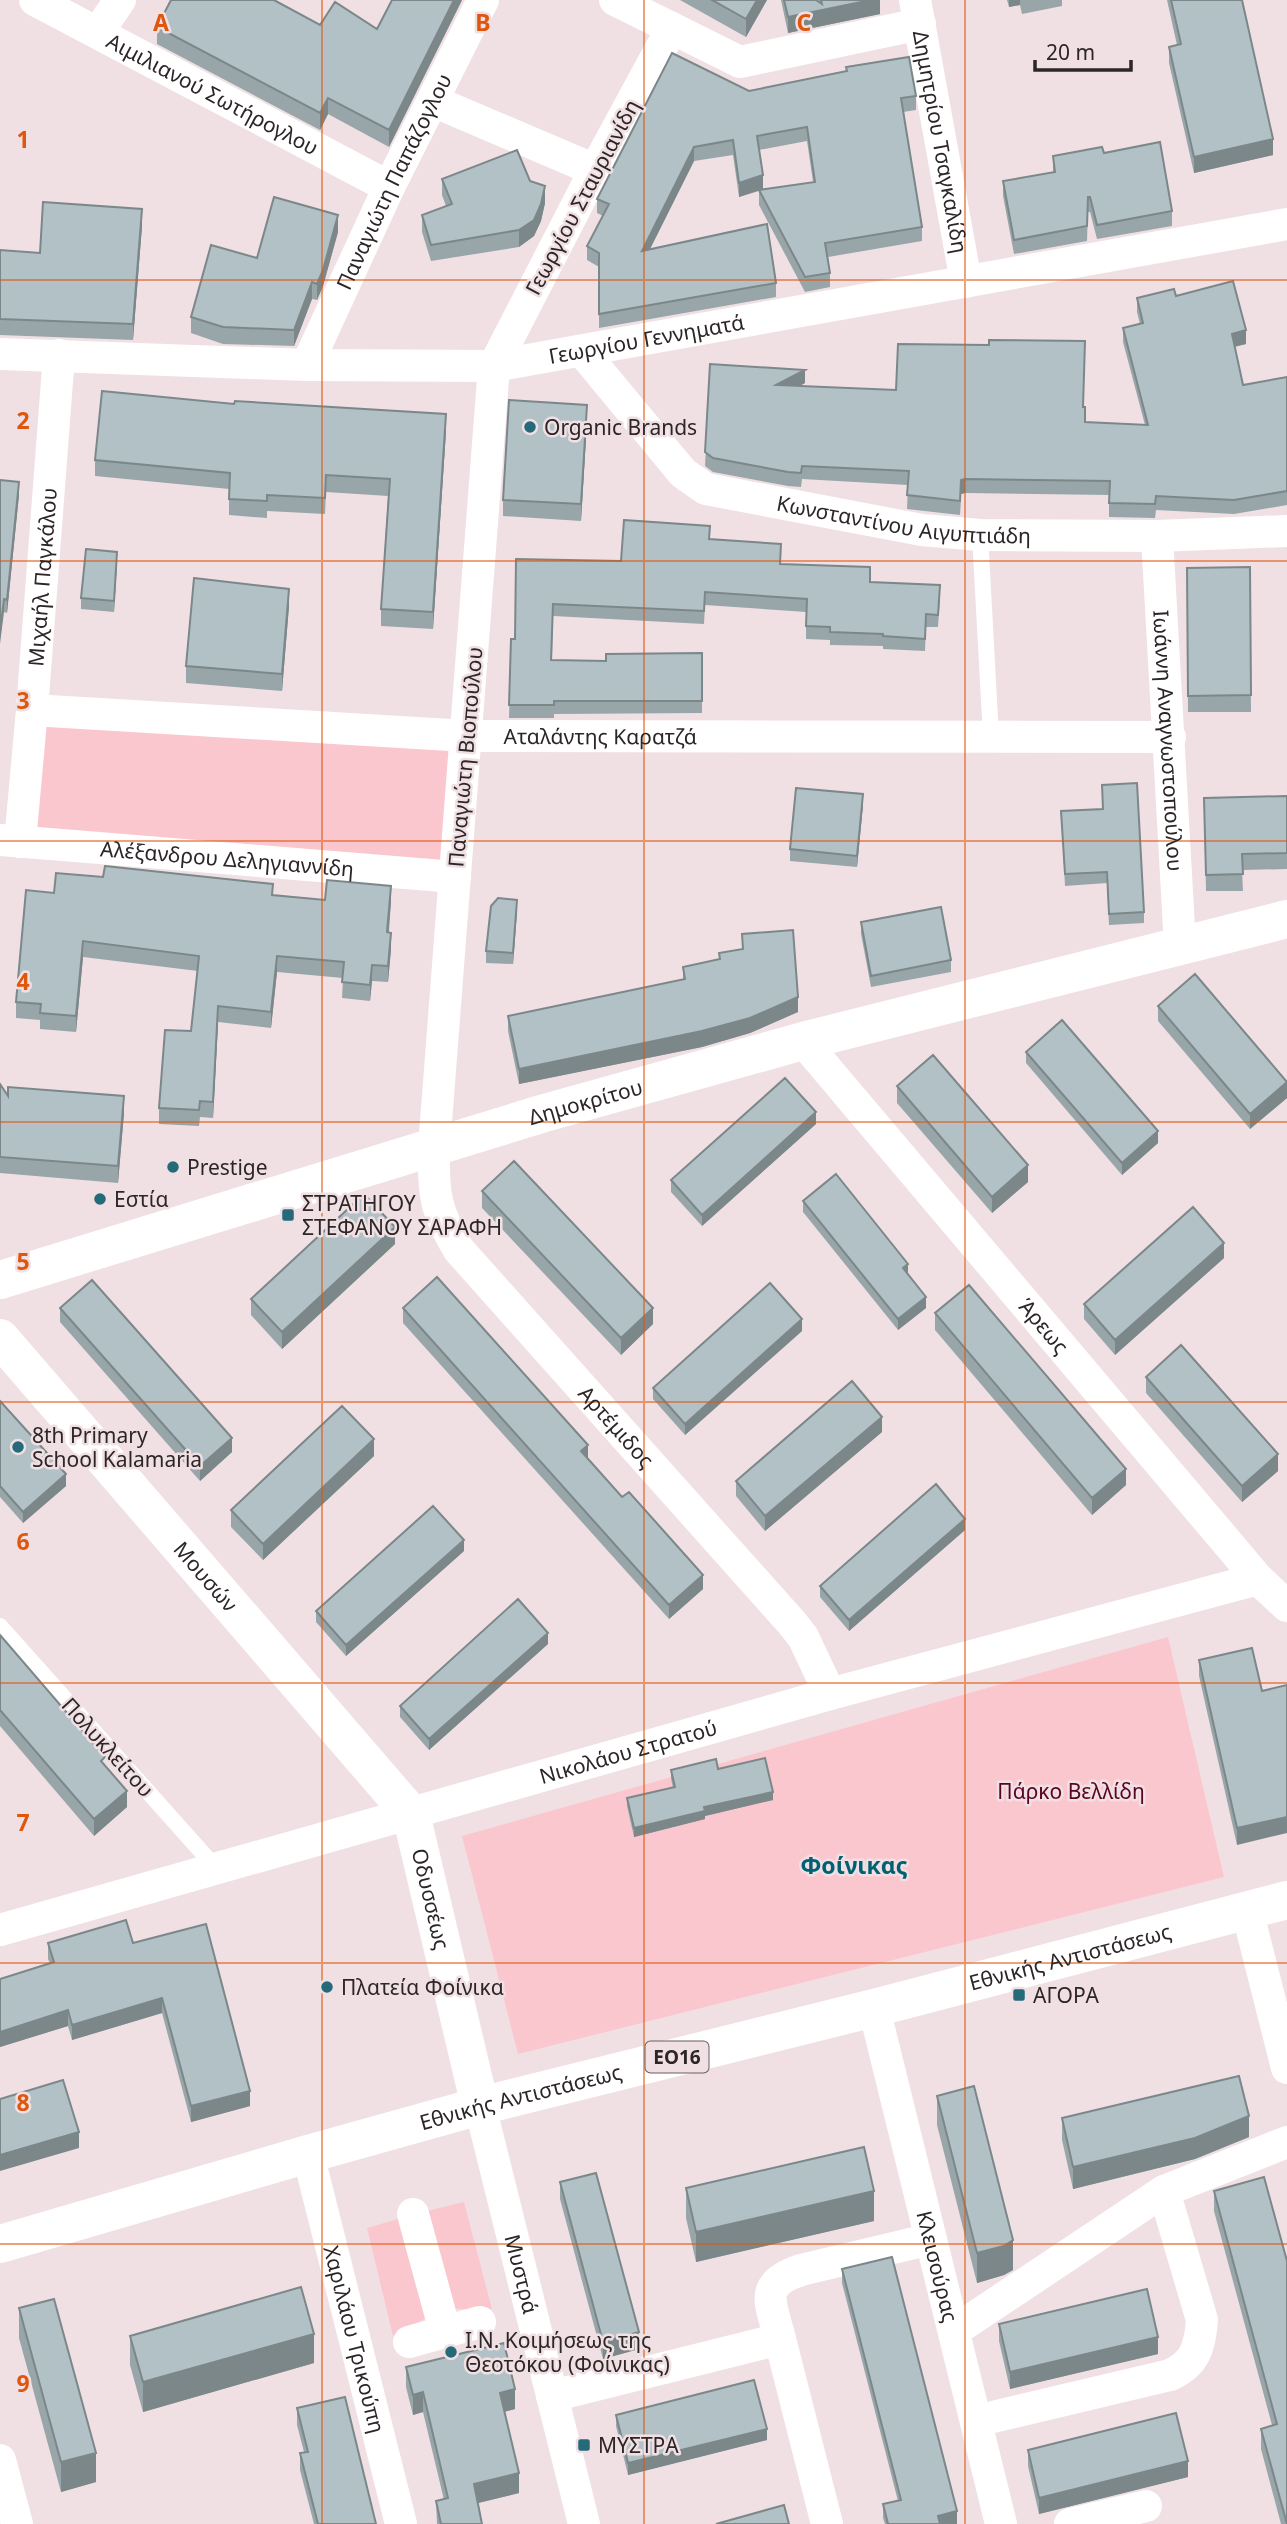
<svg xmlns="http://www.w3.org/2000/svg" width="1287" height="2524" font-family="'Noto Sans',sans-serif">
	<rect width="100%" height="100%" fill="#f1e0e3"/>
	<!-- green -->
	<path fill="#fbc7cf" d="M44,719L453,750L446,862L32,833Z
		M1168,1637L1224,1877L518,2054L462,1836Z
		M464,2202L492,2309H452L427,2211Z
		M405,2217L430,2316L393,2336L367,2228Z"/>
	<g fill="none" stroke-linecap="round" stroke-linejoin="round">
		<!-- lane -->
		<path stroke="#fff" stroke-width="16" d="M980,535L991,737
			M0,1626L216,1868"/>
		<!-- street -->
		<g stroke="#fff" stroke-width="32">
			<path id="s1" d="M35,0L389,187"/>
			<path d="M615,0L740,62L920,24"/>
			<path id="s2" d="M915,0L966,282"/>
			<path id="s3" d="M672,28L595,170L494,366L434,1148C433,1193 435,1211 459,1250L792,1623L803,1637L830,1694"/>
			<path d="M98,32L120,0"/>
			<path d="M433,101L595,170"/>
			<path id="s4" d="M582,351L683,473L706,489L922,530L980,535L1157,536L1287,531"/>
			<path id="s5" d="M0,354L307,365L494,366L1287,224"/>
			<path id="s6" d="M307,365L389,187L483,0"/>
			<path id="s7" d="M1157,536L1180,946"/>
			<path id="s8" d="M32,710L467,736L1170,737"/>
			<path id="s9" d="M0,840L455,877"/>
			<path id="s10" d="M20,842L32,710L59,355"/>
			<path id="s11" d="M803,1041L1258,1579L1287,1606"/>
			<path d="M1247,1910L1287,2068"/>
			<path id="s12" d="M0,1930L830,1694L1258,1579"/>
			<path id="s13" d="M874,2008L1001,2524"/>
			<path id="s14" d="M480,2106L584,2524"/>
			<path id="s15" d="M308,2154L401,2524"/>
			<path d="M413,2214L445,2331"/>
			<path d="M954,2331L1164,2191L1287,2142"/>
			<path d="M780,2339C771,2302 757,2285 801,2270L931,2239"/>
			<path d="M409,2342L480,2322"/>
			<path d="M552,2396L780,2339L827,2524"/>
			<path d="M976,2421L1170,2375C1195,2364 1200,2347 1202,2320L1164,2191"/>
			<path d="M0,2460L17,2524"/>
			<path d="M1070,2524L1146,2506"/>
		</g>
		<!-- secondary -->
		<g stroke="#fff" stroke-width="38">
			<path id="s16" d="M0,1280L541,1114L803,1041L1287,919"/>
			<path id="s17" d="M0,1338L411,1814L480,2106"/>
		</g>
		<!-- primary -->
		<path stroke="#fff" stroke-width="38" id="s18" d="M0,2244L308,2154L480,2106L874,2008L1287,1900"/>
	</g>
	<!-- wall -->
	<path fill="#98a6a9" fill-rule="evenodd" d="M392,0H462L389,147L328,114L320,130L157,44V27L320,25L377,29Z
		M680,0H767L746,37Z
		M781,0H816L818,1V0H880V14L788,33Z
		M1007,0H1062V6L1022,14L1020,5L1009,7Z
		M1167,0H1242L1273,155L1194,173L1169,63V47L1177,45Z
		M749,91L916,96V110L903,112L922,227V241L828,257L830,273V287L805,292L759,205V191L739,197L733,155L694,161L650,249L776,283V297L599,328V267L587,260V246L603,216L597,213V199ZM807,141L813,182L760,190L759,150Z
		M1104,153L1172,211V226L1097,239L1090,212H1088L1087,241L1014,254L1003,196V181L1053,172V156Z
		M442,179L530,181L545,203L541,221L534,236L519,247L431,261L422,232V215L446,206L442,195Z
		M142,226L133,340L0,335V250L40,253Z
		M338,232L323,286L317,300L312,299L294,346L223,344L191,333V317L257,258Z
		M1176,296L1246,344L1235,347L1243,385L1287,377V505L1234,514L1156,510L1155,518L1109,517V495L965,493L961,494L960,515L907,509L908,485L802,479L801,487L788,486L713,472L705,466L710,364L805,383L799,386L1083,407L1085,422L1145,425L1123,342V328L1140,324L1137,312V298Z
		M587,421L581,521L503,516V500Z
		M446,431L433,629L381,626V609L388,496L326,492L325,514L267,511V518L229,515V489L95,476V460Z
		M0,480L19,495L7,613L4,612Z
		M710,539L780,564L870,582L940,598L938,627H926L925,651L883,649V646L830,645V640L806,639V612L705,605L704,624L553,616L552,660L606,661L702,653V713L554,714V718H509L511,639H515L516,559L621,561Z
		M117,563L114,612L81,609V598Z
		M1250,567L1251,712H1188L1187,568Z
		M289,606L282,691L186,683V666Z
		M1102,785L1144,912V923L1109,925L1107,883L1065,886L1061,811L1103,809Z
		M1287,796V869L1242,870L1243,891H1206L1204,798Z
		M863,805L857,867L790,861V849Z
		M54,893L273,895L325,900L391,901L389,932L391,949L388,982L372,981L370,1001L342,998L343,978L277,972L271,1028L218,1022L213,1118L200,1117L199,1126L159,1124V1108L191,1031L198,971L83,957L76,1032L40,1029V1020L16,1018V1002Z
		M517,911L513,964L486,963V951Z
		M861,922L951,960V972L871,987L861,934Z
		M742,934L798,1012L750,1033L702,1047L519,1084L508,1031V1016L683,980V967L719,959V953L742,949Z
		M1158,1006L1287,1098L1250,1129L1158,1021Z
		M1026,1052L1158,1143L1122,1175L1026,1063Z
		M0,1084L8,1096L124,1113L118,1183L0,1173Z
		M897,1086L1028,1182L992,1213L897,1103Z
		M816,1124L702,1226L671,1192V1180Z
		M482,1191L653,1324L621,1355L482,1208Z
		M803,1201L908,1275L926,1308L898,1330L803,1212Z
		M395,1244L282,1349L251,1315V1299Z
		M1224,1258L1115,1355L1084,1319V1304Z
		M60,1308L232,1452L200,1481L60,1322Z
		M403,1308L588,1459L703,1589L669,1619L403,1323Z
		M935,1313L1126,1485L1092,1515L935,1330Z
		M802,1331L685,1435L653,1399V1388Z
		M1146,1377L1278,1471L1242,1502L1146,1393Z
		M0,1401L66,1486L23,1523L0,1497Z
		M882,1432L765,1531L736,1496V1481Z
		M374,1456L263,1560L231,1527V1510Z
		M965,1530L849,1631L820,1597V1586Z
		M464,1551L346,1656L316,1622V1611Z
		M0,1635L127,1807L94,1836L0,1726Z
		M548,1644L429,1750L400,1717V1706Z
		M1199,1660L1262,1691L1237,1845L1199,1676Z
		M718,1769L773,1800L705,1816V1819L634,1837L627,1806V1798L673,1788L671,1778V1770Z
		M48,1943H133L250,2106L191,2122L162,2013L72,2040L68,2026L0,2047V1979L50,1963L48,1959Z
		M937,2096L1013,2270L1004,2275L977,2283L937,2125Z
		M1062,2118L1249,2137L1195,2159L1073,2189L1062,2140Z
		M560,2182L639,2349L603,2359L560,2199Z
		M686,2188L874,2221L696,2262L686,2218Z
		M1214,2191L1287,2261V2524H1281L1261,2449V2429L1272,2425L1214,2211Z
		M842,2269L957,2524H885L883,2518V2504L898,2501L842,2283Z
		M19,2308L96,2482L61,2492L19,2338Z
		M999,2324L1158,2354L1010,2389L999,2341Z
		M130,2336L314,2363L143,2412L130,2365Z
		M406,2367L515,2409L504,2412L519,2493L478,2503L482,2524H437L436,2501L444,2500L423,2412L413,2415L406,2387Z
		M297,2408L376,2524H314L300,2470V2453L304,2452L297,2425Z
		M616,2415L767,2440L628,2475L616,2426Z
		M1028,2450L1188,2477L1039,2514L1028,2466Z"/>
	<!-- shaded-wall -->
	<path fill="#7c878a" d="M454,0H462L389,147V130Z
		M757,0H767L746,37V19Z
		M871,0H880V14L788,33V17Z
		M1009,0H1020V5L1009,7Z
		M328,98V114L320,130V113Z
		M1273,139V155L1194,173V157Z
		M694,147V161L642,265V251Z
		M763,175V189L739,197V183Z
		M545,186V203L541,221L534,236L519,247V230Z
		M142,209V226L133,340V324Z
		M338,215V232L323,286L317,300V284Z
		M312,282V299L294,346V330Z
		M1246,330V344L1232,347V334Z
		M805,370V383L776,399V385Z
		M587,405V421L581,521V504Z
		M446,414V431L433,629V612Z
		M965,479V493L961,494L960,515L961,480Z
		M19,482V495L7,613V600Z
		M117,552V563L114,612V601Z
		M289,589V606L282,691V674Z
		M4,599V612L0,644V631Z
		M863,794V805L857,867V856Z
		M391,886V901L387,948V932Z
		M517,900V911L513,964V953Z
		M391,933V949L388,982V966Z
		M83,941V957L76,1032V1016Z
		M277,956V972L271,1028V1012Z
		M372,965V981L370,1001V985Z
		M798,997V1012L750,1033L702,1047L519,1084V1069Z
		M218,1006V1022L213,1118V1102Z
		M1287,1082V1098L1250,1129V1114Z
		M124,1096V1113L118,1183V1166Z
		M816,1112V1124L702,1226V1215Z
		M1158,1131V1143L1122,1175V1163Z
		M1028,1165V1182L992,1213V1197Z
		M395,1227V1244L282,1349V1332Z
		M1224,1243V1258L1115,1355V1340Z
		M908,1264V1276L903,1268Z
		M926,1297V1308L898,1330V1319Z
		M653,1308V1324L621,1355V1338Z
		M802,1319V1331L685,1435V1424Z
		M882,1417V1432L765,1531V1516Z
		M232,1438V1452L200,1481V1466Z
		M374,1439V1456L263,1560V1544Z
		M588,1445V1459L581,1451Z
		M1278,1454V1471L1242,1502V1486Z
		M1126,1469V1485L1092,1515V1498Z
		M66,1474V1486L23,1523V1512Z
		M965,1519V1530L849,1631V1620Z
		M464,1540V1551L346,1656V1645Z
		M703,1575V1589L669,1619V1605Z
		M548,1633V1644L429,1750V1739Z
		M127,1791V1807L94,1836V1819Z
		M773,1792V1800L705,1816V1819L634,1837V1828L704,1807Z
		M1287,1817V1833L1237,1845V1828Z
		M162,1998V2013L72,2040V2025Z
		M68,2010V2026L0,2047V2032Z
		M250,2091V2106L191,2122V2106Z
		M1249,2116V2137L1195,2159L1073,2189V2167Z
		M79,2132V2148L0,2171V2155Z
		M874,2191V2221L696,2262V2232Z
		M1013,2240V2270L1004,2275L977,2283V2253Z
		M639,2332V2349L603,2359V2342Z
		M314,2334V2363L143,2412V2382Z
		M1158,2337V2354L1010,2389V2372Z
		M515,2389V2409L500,2413V2393Z
		M423,2392V2412L413,2415V2395Z
		M767,2429V2440L628,2475V2463Z
		M96,2453V2482L61,2492V2462Z
		M1188,2461V2477L1039,2514V2498Z
		M519,2473V2493L474,2504V2484Z
		M957,2511V2524H938V2516Z"/>
	<!-- building -->
	<path fill="#b1c1c5" stroke="#7c878a" stroke-width="2" d="M171,0H274L320,25L335,2L377,29L392,0H454L389,130L328,98L320,113L157,27Z
		M712,0H757L746,19Z
		M784,0H816L822,4L821,0H871L788,17Z
		M1171,0H1242L1273,139L1194,157L1169,47L1181,44Z
		M672,53L749,91L847,71L846,67L909,57L916,96L901,98L922,227L825,243L830,273L805,277L759,190L815,182L807,127L757,136L763,175L739,183L733,140L694,147L642,251L767,224L776,283L599,314V253L587,246L609,204L597,199Z
		M1160,142L1172,211L1097,225L1090,197H1088L1087,226L1014,240L1003,181L1055,172L1053,156L1102,147L1104,153Z
		M517,150L530,181L545,186L541,204L534,220L519,230L431,245L422,215L452,204L442,179Z
		M274,197L338,215L323,270L317,284L312,282L294,330L223,327L191,317L211,245L257,258Z
		M43,202L142,209L133,324L0,319V250L40,253Z
		M1233,281L1246,330L1232,334L1243,385L1287,377V491L1234,500L1156,496L1155,504L1109,503L1110,481L965,479L961,480L960,501L907,495L909,471L802,466L801,473L788,472L713,458L705,452L710,364L805,370L776,385L896,390L898,344L989,345V340L1085,341L1083,407H1085V422L1148,425L1123,328L1143,323L1137,298L1174,289L1176,296Z
		M102,391L234,404L235,401L446,414L433,612L381,609L390,479L326,475L325,498L267,495V501L229,499L230,473L95,460Z
		M509,400L587,405L581,504L503,500Z
		M0,480L19,482L7,600L4,599L0,631Z
		M624,520L710,526L709,539L781,544L780,564L870,567V582L940,585L938,615L926,614L925,639L883,636V634L830,632V627L806,626L807,599L705,592L704,611L553,604L551,660L606,661V654L702,653V701H554V705H509L511,639H515L516,559L621,561Z
		M86,549L117,552L114,601L81,598Z
		M1250,567L1251,695L1188,696L1187,568Z
		M194,578L289,589L282,674L186,666Z
		M1137,783L1144,912L1109,914L1107,872L1065,874L1061,811L1103,809L1102,785Z
		M796,788L863,794L857,856L790,849Z
		M1287,796V853L1242,854L1243,874L1206,875L1204,798Z
		M105,866L273,884L272,895L325,900L327,880L391,886L387,932L391,933L388,966L372,965L370,985L342,982L344,962L277,956L271,1012L218,1006L213,1102L200,1101L199,1110L159,1108L165,1030L191,1031L199,956L83,941L76,1016L40,1013L41,1004L16,1002L26,890L54,893L56,873L103,877Z
		M498,898L517,900L513,953L486,951L491,906Z
		M941,907L951,960L871,976L861,922Z
		M793,930L798,997L750,1018L702,1031L519,1069L508,1016L685,979L683,967L720,959L719,953L743,949L742,934Z
		M1195,974L1287,1082L1250,1114L1158,1006Z
		M1062,1020L1158,1131L1122,1163L1026,1052Z
		M933,1055L1028,1165L992,1197L897,1086Z
		M785,1078L816,1112L702,1215L671,1180Z
		M0,1084L8,1096V1087L124,1096L118,1166L0,1157Z
		M514,1161L653,1308L621,1338L482,1191Z
		M836,1174L908,1264L903,1268L926,1297L898,1319L803,1201Z
		M364,1194L395,1227L282,1332L251,1299Z
		M1193,1207L1224,1243L1115,1340L1084,1304Z
		M437,1277L588,1445L581,1451L622,1497L629,1492L703,1575L669,1605L403,1308Z
		M92,1280L232,1438L200,1466L60,1308Z
		M770,1283L802,1319L685,1424L653,1388Z
		M969,1285L1126,1469L1092,1498L935,1313Z
		M1181,1345L1278,1454L1242,1486L1146,1377Z
		M852,1381L882,1417L765,1516L736,1481Z
		M0,1401L66,1474L23,1512L0,1486Z
		M342,1406L374,1439L263,1544L231,1510Z
		M936,1484L965,1519L849,1620L820,1586Z
		M433,1506L464,1540L346,1645L316,1611Z
		M518,1599L548,1633L429,1739L400,1706Z
		M0,1635L105,1757L101,1761L127,1791L94,1819L0,1710Z
		M1252,1648L1262,1691L1287,1685V1817L1237,1828L1199,1660Z
		M765,1758L773,1792L704,1807L705,1811L634,1828L627,1798L675,1787L671,1770L716,1759L718,1769Z
		M126,1920L133,1943L206,1924L250,2091L191,2106L162,1998L72,2025L68,2010L0,2032V1979L54,1962L48,1943Z
		M1239,2076L1249,2116L1195,2138L1073,2167L1062,2118Z
		M63,2080L79,2132L0,2155V2099Z
		M974,2086L1013,2240L1004,2246L977,2253L937,2096Z
		M864,2147L874,2191L696,2232L686,2188Z
		M596,2173L639,2332L603,2342L560,2182Z
		M1264,2177L1287,2261V2524L1261,2429L1277,2424L1214,2191Z
		M892,2257L957,2511L938,2516L940,2524H888L883,2504L901,2500L842,2269Z
		M301,2287L314,2334L143,2382L130,2336Z
		M1147,2289L1158,2337L1010,2372L999,2324Z
		M54,2299L96,2453L61,2462L19,2308Z
		M504,2343L515,2389L500,2393L519,2473L474,2484L482,2524H441L436,2501L448,2498L423,2392L413,2395L406,2367Z
		M754,2380L767,2429L628,2463L616,2415Z
		M345,2397L376,2524H318L300,2453L308,2452L297,2408Z
		M1176,2413L1188,2461L1039,2498L1028,2450Z
		M784,2505L789,2524H716Z"/>
	<!-- grid -->
	<path fill="none" stroke="#df560d" stroke-width="2" stroke-opacity="0.55" d="M322,0V2524M644,0V2524M965,0V2524M0,280H1287M0,561H1287M0,841H1287M0,1122H1287M0,1402H1287M0,1683H1287M0,1963H1287M0,2244H1287"/>
	<!-- markers -->
	<g fill="#246a79" stroke="#f1e0e3" stroke-width="2.5">
		<circle cx="530" cy="427" r="7"/>
		<circle cx="173" cy="1167" r="7"/>
		<circle cx="100" cy="1199" r="7"/>
		<rect x="281" y="1208" width="14" height="14" rx="3.5"/>
		<circle cx="18" cy="1447" r="7"/>
		<circle cx="327" cy="1987" r="7"/>
		<rect x="1012" y="1988" width="14" height="14" rx="3.5"/>
		<circle cx="451" cy="2352" r="7"/>
		<rect x="577" y="2438" width="14" height="14" rx="3.5"/>
	</g>
	<g text-anchor="middle" dominant-baseline="central" stroke-width="5" stroke-linejoin="round" paint-order="stroke">
		<!-- shield labels -->
		<rect fill="#f1e0e3" stroke="#675e5f" stroke-width="2" x="645.5" y="2041.5" width="63" height="31" rx="5"/>
		<g font-size="19" font-weight="bold" fill="#2c2626">
			<text x="677" y="2057">ΕΟ16</text>
		</g>
		<!-- street labels -->
		<g font-size="21" fill="#2c2626" stroke="#f1e0e3">
			<text stroke="none"><textPath href="#s1" startOffset="201">Αιμιλιανού Σωτήρογλου</textPath></text>
			<text stroke="none"><textPath href="#s2" startOffset="144">Δημητρίου Τσαγκαλίδη</textPath></text>
			<text stroke="none"><textPath href="#s6" startOffset="203">Παναγιώτη Παπάζογλου</textPath></text>
			<text transform="translate(582 197) rotate(-62)">Γεωργίου Σταυριανίδη</text>
			<text stroke="none"><textPath href="#s5" startOffset="649">Γεωργίου Γεννηματά</textPath></text>
			<text stroke="none"><textPath href="#s4" startOffset="387">Κωνσταντίνου Αιγυπτιάδη</textPath></text>
			<text stroke="none"><textPath href="#s10" startOffset="266">Μιχαήλ Παγκάλου</textPath></text>
			<text stroke="none"><textPath href="#s8" startOffset="569">Αταλάντης Καρατζά</textPath></text>
			<text stroke="none"><textPath href="#s7" startOffset="205">Ιωάννη Αναγνωστοπούλου</textPath></text>
			<text transform="translate(465 757) rotate(-85)">Παναγιώτη Βιοπούλου</text>
			<text stroke="none"><textPath href="#s9" startOffset="228">Αλέξανδρου Δεληγιαννίδη</textPath></text>
			<text stroke="none"><textPath href="#s16" startOffset="612">Δημοκρίτου</textPath></text>
			<text stroke="none"><textPath href="#s11" startOffset="373">Άρεως</textPath></text>
			<text stroke="none"><textPath href="#s3" startOffset="1510">Αρτέμιδος</textPath></text>
			<text stroke="none"><textPath href="#s17" startOffset="315">Μουσών</textPath></text>
			<text transform="translate(108 1747) rotate(48)">Πολυκλείτου</text>
			<text stroke="none"><textPath href="#s12" startOffset="653">Νικολάου Στρατού</textPath></text>
			<text stroke="none"><textPath href="#s17" startOffset="716">Οδυσσέως</textPath></text>
			<text stroke="none"><textPath href="#s18" startOffset="1108">Εθνικής Αντιστάσεως</textPath></text>
			<text stroke="none"><textPath href="#s18" startOffset="541">Εθνικής Αντιστάσεως</textPath></text>
			<text stroke="none"><textPath href="#s13" startOffset="266">Κλεισούρας</textPath></text>
			<text stroke="none"><textPath href="#s14" startOffset="173">Μυστρά</textPath></text>
			<text stroke="none"><textPath href="#s15" startOffset="191">Χαριλάου Τρικούπη</textPath></text>
		</g>
		<!-- poi labels -->
		<g font-size="21" fill="#2c2626" stroke="#f1e0e3" text-anchor="start">
			<text x="544" y="427">Organic Brands</text>
			<text x="187" y="1167">Prestige</text>
			<text x="114" y="1199">Εστία</text>
			<text x="302" y="1203">ΣΤΡΑΤΗΓΟΥ<tspan x="302" dy="24">ΣΤΕΦΑΝΟΥ ΣΑΡΑΦΗ</tspan></text>
			<text x="32" y="1435">8th Primary<tspan x="32" dy="24">School Kalamaria</tspan></text>
			<text x="341" y="1987">Πλατεία Φοίνικα</text>
			<text x="1033" y="1995">ΑΓΟΡΑ</text>
			<text x="465" y="2340">Ι.Ν. Κοιμήσεως της<tspan x="465" dy="24">Θεοτόκου (Φοίνικας)</tspan></text>
			<text x="598" y="2445">ΜΥΣΤΡΑ</text>
		</g>
		<!-- park labels -->
		<g font-size="21" fill="#5b0323" stroke="#f1e0e3">
			<text x="1071" y="1791">Πάρκο Βελλίδη</text>
		</g>
		<!-- neighbourhood labels -->
		<g font-size="23" font-weight="bold" fill="#016172" stroke="#f1e0e3">
			<text x="854" y="1865">Φοίνικας</text>
		</g>
	</g>
	<g font-size="23" text-anchor="middle" font-weight="bold" fill="#df560d" stroke="#f1e0e3" stroke-width="5" stroke-linejoin="round" paint-order="stroke">
		<text x="161" y="31">A</text>
		<text x="483" y="31">B</text>
		<text x="804" y="31">C</text>
		<text x="23" y="148">1</text>
		<text x="23" y="429">2</text>
		<text x="23" y="709">3</text>
		<text x="23" y="990">4</text>
		<text x="23" y="1270">5</text>
		<text x="23" y="1550">6</text>
		<text x="23" y="1831">7</text>
		<text x="23" y="2111">8</text>
		<text x="23" y="2392">9</text>
	</g>
	<!-- scale -->
	<path d="M1035 60v10h96v-10" fill="none" stroke="#2c2626" stroke-width="3.5"/>
	<text x="1046" y="60" font-size="21" fill="#2c2626" stroke="#f1e0e3" stroke-width="5" paint-order="stroke">20 m</text>
</svg>
